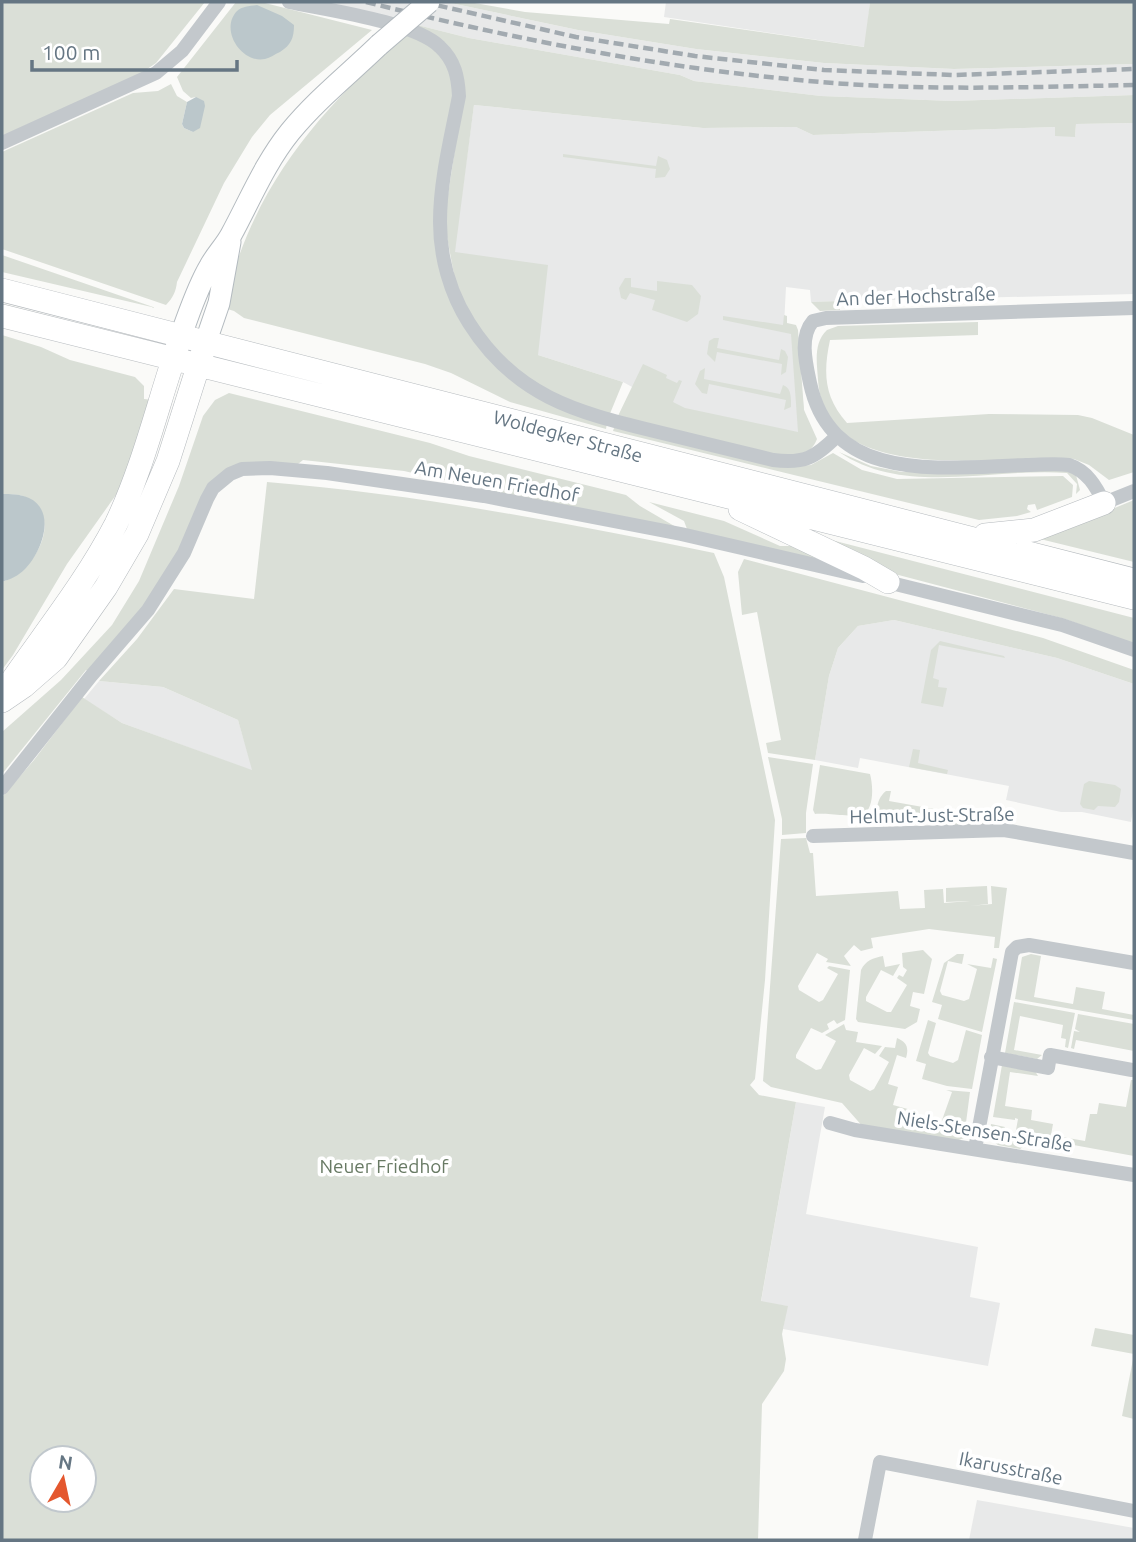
<svg xmlns="http://www.w3.org/2000/svg" width="1136" height="1542" font-family="Ubuntu,sans-serif">
	<rect width="100%" height="100%" fill="#fafaf8"/>
	<!-- built -->
	<path fill="#e8e9e9" d="M326,2H446L578,30L696,49L824,63L954,69L1134,64V95L953,101L821,96L694,81L680,75L469,38Z
		M666,2H870L865,47L664,17Z
		M474,105L703,128L796,127L813,135L1055,127L1075,137L1076,124L1134,123V294L811,302L810,290L786,287L784,325L795,326L808,446L685,416L623,382L538,355L454,252Z
		M894,620L1057,658L1134,684V804L1131,822L1082,812H1061L1006,800L1009,786L860,758L858,768L815,760L829,676L838,648L858,626Z
		M99,681L163,687L238,720L253,771L122,723L84,699Z
		M796,1102L825,1107L806,1214L978,1247L970,1297L1000,1303L988,1366L783,1329L787,1306L761,1302Z
		M977,1500L1134,1528V1540H969Z"/>
	<!-- green -->
	<path fill="#dadfd7" fill-rule="evenodd" d="M2,2H205L156,63L140,74L2,136Z
		M236,2H261L372,30L270,115L252,137L224,183L177,282C176,291 173,298 166,305L2,249V152L133,93L158,91L171,84L177,96L187,102L182,124L184,128L193,132L196,97L191,98L183,91L177,77Z
		M306,2H326L469,38L680,75L694,81L821,96L953,101L1134,95V123L1076,124L1075,137L1055,136V127L813,135L796,127L703,128L474,105L455,252L548,265L538,355L623,382L609,416L530,383L481,335L456,285L444,221L463,96L450,49Z
		M446,2H469L525,12L669,24L670,19L864,47L870,2H1134V64L954,69L824,63L696,49L578,30Z
		M408,33L437,49L454,79L439,254L493,361L607,423L606,429L510,402L451,373L425,364L244,318L234,311L224,308C250,190 319,109 408,33Z
		M563,154L656,166L658,156L667,160L670,169L665,177L655,178L656,169L563,157Z
		M2,255L156,308L2,272Z
		M625,278H631V287L657,291V281L692,285L701,296L698,314L687,322L652,310L655,300L630,293L626,300L621,298L619,288Z
		M840,301V310L820,311L811,302Z
		M784,315L787,316V323L796,325L798,330L804,410L817,439C811,455 799,454 785,457L617,418L643,364L667,375L666,378L677,383L679,380L682,381L673,402L685,408L798,432L791,334L723,320V316L783,325Z
		M978,322V335L830,340C823,373 824,397 847,423L989,414L1078,415L1092,418L1134,435V472L1109,480L1089,465L1074,459C1002,453 825,491 818,380C817,363 813,343 827,330L838,326Z
		M2,335L41,347L70,360L135,377L144,386V399L154,400L123,485L67,564L13,655L2,670V582C35,571 67,516 23,496C18,494 8,495 2,494Z
		M714,338H719L717,348L779,360L781,349L785,351L788,357L786,372L781,375L782,364L717,352L715,362L707,354L709,341Z
		M705,368L704,379L780,394L783,385C792,388 791,399 791,407L784,410L786,400L709,384L707,394L702,393L695,384L700,371Z
		M229,393L430,443L469,456L626,495L640,506L676,527L532,500L404,471L303,460L298,464L228,469L144,607L89,672L86,670L2,774V732L61,680L112,625L139,581L179,486L203,416L215,400Z
		M615,425L787,467L811,465L833,453L862,470L897,479L1063,476L1073,485L1072,497L1037,510L1035,504L1028,505L1027,509L1031,512L1017,516L979,520L613,431Z
		M839,452L871,466L902,472L1067,470L1076,475L1080,490L1076,494L1077,484L1067,473C993,467 905,497 839,452Z
		M267,482C417,494 566,523 714,553L724,577L775,820L765,980L755,1079L750,1085L759,1095L796,1102L761,1301L788,1306L782,1334L786,1359L784,1371L762,1404L758,1540H2V797L34,760L82,697L122,723L252,770L238,720L163,687L99,681L137,639L174,589L254,599ZM42,1458H84V1500H42Z
		M1134,500V562L1040,539Z
		M649,502L724,521L780,546H792L852,568L687,529L684,521Z
		M812,535L1134,618V644L1065,619L891,573Z
		M744,559L1043,638L1134,670V684L1057,658L894,620L858,626L838,648L829,676L815,760L768,753L766,743L781,740L757,612L742,615L738,572Z
		M940,641L1004,656L1005,658L939,645L933,678L939,680L938,687L947,688L943,707L921,703L931,650Z
		M913,749L920,750L918,763L948,770L947,774L909,767Z
		M768,757L813,764L806,813V833L782,835V819Z
		M820,765L870,774C873,785 875,810 861,816C857,817 824,813 815,814L813,810Z
		M1089,781L1115,785L1121,789L1119,802L1115,807L1098,806L1094,810L1083,808L1080,804L1084,784Z
		M886,791H891L889,801L934,809L933,821L881,823C875,812 876,799 886,791Z
		M985,808L996,810L998,813L996,822L992,824L942,826L940,821H936L937,810L983,818Z
		M806,838L810,853H813L816,896L898,891L900,909L925,908L924,890L943,889L944,903L970,901L946,902V888L987,886L988,904L970,906L992,904L991,886L1007,888L999,948H994L995,937L929,929L871,938L873,948L861,951L854,945L844,956L851,966L826,962L828,959L817,953L798,986L799,990L819,1002L823,1000L838,974L827,968L829,966L850,970L845,1020L837,1024L834,1020L827,1024L829,1029L822,1033L811,1028L796,1055V1058L816,1070L821,1069L836,1041L825,1035L844,1024L846,1030L858,1032L856,1042L882,1046L875,1054L864,1048L849,1075L850,1080L870,1091L874,1089L889,1062L879,1056L885,1047L895,1048L897,1038C907,1042 909,1048 906,1058L897,1055L888,1084L898,1087L893,1105L915,1111L916,1116L941,1123L952,1092L946,1090L970,1092L964,1138L956,1141L864,1128L842,1103L771,1087L763,1081L781,839Z
		M923,950L932,959L924,994L913,992L910,1006L920,1009L917,1022L905,1029L858,1022L856,1019L861,970C866,960 873,958 883,956L885,967L900,964L893,976L881,970L866,997V1001L887,1012H891L907,985L897,978L899,975L903,977L907,970L903,967L902,953Z
		M957,954H964L962,964L948,961L940,991L942,995L964,1001L969,999L977,969L967,964L991,968L993,958L997,959L982,1032L938,1019L942,1005L932,1002L944,963Z
		M1031,954L1041,956L1034,997L1073,1004L1076,987L1105,992L1102,1009L1134,1015V1020L1015,999L1022,957Z
		M1014,1002L1075,1013L1068,1048L1065,1047L1066,1039L1061,1038L1063,1025L1020,1016L1014,1050L1042,1055L1037,1059L1005,1053Z
		M1078,1014L1134,1024V1051L1076,1040L1074,1049L1071,1048L1074,1031L1080,1032L1075,1029Z
		M928,1020L936,1023L928,1053L930,1056L953,1063L958,1060L966,1030L982,1035L972,1089L947,1086L922,1079L926,1064L916,1061Z
		M1002,1065L1035,1071L1038,1076L1010,1072L1005,1106L1032,1110L1031,1120L1053,1124L1051,1135L1085,1141L1090,1114H1097L1099,1103L1126,1107L1131,1080H1134V1156L1035,1138L1020,1149L998,1145L989,1138L991,1124L1005,1127L1003,1139L1014,1141L1018,1119L1015,1118V1120L993,1117Z
		M1095,1328L1134,1335V1419L1122,1416L1134,1354L1091,1346Z"/>
	<!-- water -->
	<path fill="#bbc7cb" d="M257,5L282,16L294,25C294,38 291,45 280,52C275,54 270,58 265,59C242,64 219,30 237,11C242,6 250,6 257,5Z
		M196,97L204,101L205,106L200,128L193,132L184,128L182,124L187,102Z
		M2,494C10,494 21,494 29,498C57,511 42,552 25,569C18,576 11,579 2,582Z"/>
	<g fill="none" stroke-linecap="round" stroke-linejoin="round">
		<defs>
			<path id="secondary" d="M181,335C190,311 197,288 210,266C216,255 225,246 231,235C250,200 265,163 290,132C316,100 349,74 379,45
				M206,341L219,303L230,242"/>
			<path id="primary" d="M2,290L1134,580
				M2,316L1134,598
				M740,509L864,568L888,582
				M985,535L1034,530L1104,503
				M4,692C42,636 85,584 116,524C143,468 157,407 177,348
				M2,701L24,686L56,658L106,587L137,534L168,461L203,351"/>
		</defs>
		<!-- secondary casing -->
		<use href="#secondary" stroke="#b3babf" stroke-width="23"/>
		<!-- primary casing -->
		<use href="#primary" stroke="#b5babe" stroke-width="24"/>
		<!-- minor -->
		<path stroke="#c3c8cc" stroke-width="14" d="M289,2C327,10 415,22 440,47C455,61 458,77 459,96C451,138 440,180 440,222C440,257 450,293 469,323C515,396 575,412 654,431C694,441 733,450 773,460C804,464 815,458 837,436
			M2,143L156,73L182,51L219,2
			M1134,308L826,318L813,321C799,337 806,364 810,383C832,486 945,467 1026,465C1040,465 1054,463 1069,465C1087,471 1096,486 1104,503L1134,491
			M883,581L1062,625L1134,650
			M2,788L91,676L148,610L184,553L207,499L213,488L230,474L242,469L270,468L327,473L484,496L681,534L863,576
			M813,836L1004,830L1134,853
			M991,1057L1048,1068L1050,1055L1132,1070
			M830,1123L855,1130L1134,1175
			M975,1149L1012,952L1017,947L1029,945L1134,963
			M865,1540L880,1462L1134,1511"/>
		<!-- secondary -->
		<use href="#secondary" stroke="#fff" stroke-width="21"/>
		<!-- primary -->
		<use href="#primary" stroke="#fff" stroke-width="23"/>
		<!-- rail -->
		<path stroke="#a2aab0" stroke-width="4.5" stroke-dasharray="10 5" stroke-linecap="butt" d="M366,2C518,40 665,69 821,82C925,91 1030,87 1134,85
			M423,2L576,37L695,56L824,70L953,75L1134,69"/>
		<defs>
			<path id="secondary-bridge" d="M379,45L429,2"/>
		</defs>
		<!-- secondary-bridge casing -->
		<use href="#secondary-bridge" stroke="#b3babf" stroke-width="23" stroke-linecap="butt"/>
		<!-- secondary-bridge -->
		<use href="#secondary-bridge" stroke="#fff" stroke-width="21"/>
	</g>
	<g text-anchor="middle" dominant-baseline="central" stroke-width="7" stroke-linejoin="round" paint-order="stroke">
		<!-- street labels -->
		<g font-size="19" fill="#657683" stroke="#fff">
			<text transform="translate(916 296) rotate(-2)">An der Hochstraße</text>
			<text transform="translate(568 436) rotate(15)">Woldegker Straße</text>
			<text transform="translate(497 481) rotate(10)">Am Neuen Friedhof</text>
			<text transform="translate(932 815) rotate(-1)">Helmut-Just-Straße</text>
			<text transform="translate(985 1131) rotate(9)">Niels-Stensen-Straße</text>
			<text transform="translate(1011 1468) rotate(11)">Ikarusstraße</text>
		</g>
		<!-- park labels -->
		<g font-size="19" fill="#687a64" stroke="#fff">
			<text x="384" y="1166">Neuer Friedhof</text>
		</g>
	</g>
	<!-- border -->
	<rect width="1136" height="1542" fill="none" stroke="#657683" stroke-width="7"/>
	<!-- north arrow -->
	<g transform="translate(63 1479) rotate(9)"><circle r="33" fill="#ffffff" stroke="#c1c8cd" stroke-width="2"/>
	<path d="M0-5L12 26L0 18L-12 26Z" fill="#e4572e"/>
	<text y="-10" font-size="19" font-weight="bold" text-anchor="middle" fill="#657683">N</text>
	</g>
	<!-- scale -->
	<path d="M32 60v10h205v-10" fill="none" stroke="#657683" stroke-width="3.5"/>
	<text x="42" y="60" font-size="21" fill="#657683" stroke="#ffffff" stroke-width="5" paint-order="stroke">100 m</text>
</svg>
